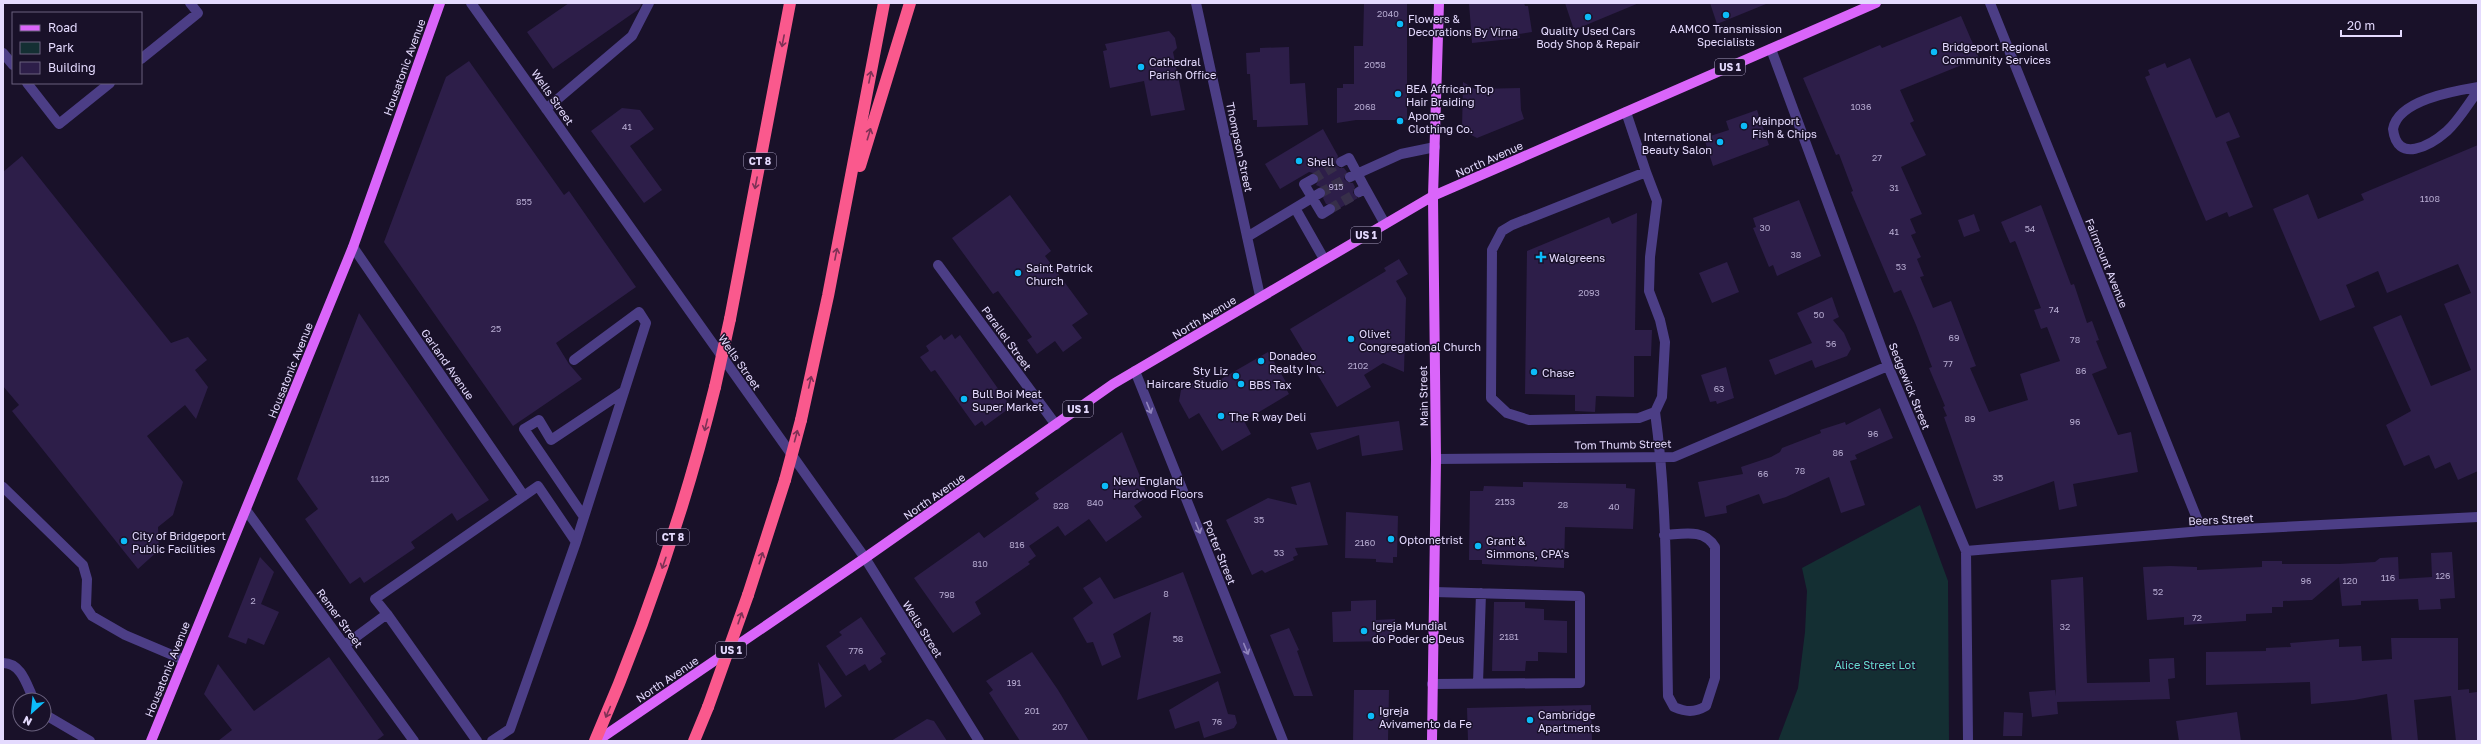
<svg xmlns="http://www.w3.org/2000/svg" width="2481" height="744" font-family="'Golos Text',sans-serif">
	<rect width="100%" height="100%" fill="#191129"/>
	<!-- green -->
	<path fill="#142f33" d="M1920,505L1948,581L1949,741H1778L1798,688L1805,632L1807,591L1802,568Z"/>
	<!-- building -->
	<path fill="#2d1e49" d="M569,3H642L639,9L553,69L527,32Z
		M1364,3H1407V120H1356L1337,123V88H1343V84H1354V46H1363Z
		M1469,3H1524L1525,6H1528L1532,32L1519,34L1520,38L1472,43Z
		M1565,3H1639L1574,30Z
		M1710,3H1766V4L1717,24Z
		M1961,16L1979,58L1900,90L1914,121L1910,123L1926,155L1901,167L1922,214L1910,219L1916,233L1911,235L1921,257L1917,259L1924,276L1920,277L1933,308L1951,301L1976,366L1970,368L1989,412L2028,400L2020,374L2060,361L2047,327L2041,329L2034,310L2041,308L2016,243L2015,241L2010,243L2001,222L2041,205L2071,285L2074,284L2087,323L2092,321L2099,340L2096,341L2107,368L2092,374L2118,435L2131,432L2138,472L2073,484L2077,506L2059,510L2054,481L1976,509L1944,417L1947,416L1943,407L1945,406L1929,368L1932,367L1916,325L1901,290L1894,293L1851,192L1853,191L1839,154L1836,155L1803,78L1880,45L1882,48Z
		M1169,31L1175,38L1177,48L1173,52L1185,110L1151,116L1144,81L1110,88L1103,51L1107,50L1105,44Z
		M1289,47L1290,84L1305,83L1308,125L1257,127V120H1253L1250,74H1247L1246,53L1260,52V48Z
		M2190,58L2216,118L2229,112L2240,137L2226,142L2253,207L2229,217L2227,212L2206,221L2145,77L2150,75L2148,70L2165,63L2167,68Z
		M469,61L564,195L569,191L636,287L556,343L569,364L582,379L513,426L384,242L446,77Z
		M1463,82L1475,89L1520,88L1521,110L1524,119L1477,138L1462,130Z
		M622,108L640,110L654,129L630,146L662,190L644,203L591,131Z
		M1757,110L1769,145L1713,166L1704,138L1729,130L1726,121Z
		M1323,129L1338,156L1335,165L1340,168H1344L1347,172L1344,179L1349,183H1353L1355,187L1353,193L1358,198L1336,210L1335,205L1326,204L1323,198L1326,193L1325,189L1316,185L1319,179L1317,174L1309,172L1280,189L1265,164Z
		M2478,145V471L2458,480L2450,462L2435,469L2429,455L2404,466L2386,425L2411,411L2373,327L2401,315L2431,386L2471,370L2444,304L2471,293L2458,264L2387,293L2378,271L2346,285L2355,307L2320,321L2273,209L2308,194L2318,219L2364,200L2361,194Z
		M22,156L171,343L188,337L207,360L195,370L208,387L196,419L185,405L147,436L183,482L173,515L158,527L159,550L138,569L12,411L19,405L3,386V172Z
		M1010,195L1051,251L1045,256L1088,314L1072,325L1082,338L1063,352L1055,341L1037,354L1027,340L1032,337L998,291L993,294L952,238Z
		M1799,200L1821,256L1777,276L1773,265L1769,267L1753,228L1756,227L1753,218Z
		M1637,213L1635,330H1652L1651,356H1634V397L1596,396L1595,412L1575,411V395L1525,394L1527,251L1609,217L1612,224Z
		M1974,214L1980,231L1964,237L1958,220Z
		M1399,259L1408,274L1396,281L1406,298L1404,372L1383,363L1364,375L1371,387L1337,407L1290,329L1386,271L1384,268Z
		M1727,262L1739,292L1712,303L1699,273Z
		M1832,297L1839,317L1833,320L1844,333L1851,349L1847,356L1815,368L1812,360L1775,375L1769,360L1812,343L1797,313Z
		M359,313L489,500L457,521L452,513L411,542L415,548L364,583L360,577L350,584L305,519L318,509L297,479Z
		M952,334L955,339L960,335L1011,407L985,426L982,421L975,426L935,370L931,372L920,357L929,351L926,346L941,335L944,340Z
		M1268,352L1286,382L1283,383L1289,394L1244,421L1251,434L1222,451L1199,413L1189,419L1179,401L1181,390L1203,377L1209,386Z
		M1726,367L1734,398L1717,404L1716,401L1710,402L1701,375Z
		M1880,408L1893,438L1855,455L1857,459L1850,461L1865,505L1841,513L1829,477L1786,497L1763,504L1759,494L1726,506L1727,513L1705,517L1698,482L1743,474L1741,467L1771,457L1780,452L1782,448L1821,433L1820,430L1845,422L1846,425Z
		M1399,421L1403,450L1362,456L1359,435L1317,450L1310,433Z
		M1122,432L1148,496L1134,506L1142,517L1106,542L1089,519L1065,536L1058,526L1029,546L1036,556L1028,562L1030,564L975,602L981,614L953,633L914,578L979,532L984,538L1039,499L1035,493Z
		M1310,482L1328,545L1295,548L1298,555L1293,557L1294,560L1265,573L1262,570L1252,575L1226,520L1268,498L1297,505L1291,487Z
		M1523,482L1626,484V488L1635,489L1633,529L1565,527L1564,568L1482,564V560H1469L1470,491H1483L1484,486L1523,487Z
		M1346,512L1398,516L1397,557H1393V563L1376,562V559L1345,558Z
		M2452,552L2455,598L2440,599L2441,609L2419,610L2418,599L2361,601V605L2342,606L2339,577L2312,600L2283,601V607H2272V613L2246,614V621L2184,625V617L2147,620L2143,567L2170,566L2197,567V570L2262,567V561H2282V564H2339L2375,562L2380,558L2398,557L2399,579L2432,577L2431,553Z
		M260,557L274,572L261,604L279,612L264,645L248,638L246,644L228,637Z
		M1183,572L1221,673L1137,700L1151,612L1113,634L1121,657L1102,666L1093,642L1087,643L1073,618L1093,603L1083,588L1100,577L1114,599Z
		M2083,577L2087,683L2150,682L2149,659L2174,658L2175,678L2168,679L2170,699L2057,702L2058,714L2032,717L2029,692L2055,690L2056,696L2051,580Z
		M1376,600V620L1395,619V641L1333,642L1332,612L1351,611V601Z
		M1494,602H1525V608L1544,609V620L1567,621V653L1538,652V661H1526L1525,671H1492Z
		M861,617L886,654L880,658L882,662L869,671L865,664L846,676L826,646L842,635L839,632Z
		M1289,628L1299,650L1297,651L1313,696H1294L1270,635Z
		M2391,638H2458V690L2469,689V693L2477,692L2478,741H2456L2451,696L2414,700L2418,741H2392L2387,694L2354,700L2311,704L2310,682L2206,685V652L2266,651V648L2291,647L2290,643L2339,639V647L2361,646L2362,661L2392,659Z
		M1032,652L1058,690L1089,741H1020L989,693L993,690L986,681Z
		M329,657L384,735L376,741H218L232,730L204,694L218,664L254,711Z
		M818,662L842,696L825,708Z
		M1218,681L1228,714L1235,715L1237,723L1234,728L1204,738L1199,721L1175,729L1169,710Z
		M1354,690H1389L1388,741H1353Z
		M1591,705L1592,741H1468L1467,708Z
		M2004,712L2023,713L2022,736H2003Z
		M2237,712L2241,741H2179L2176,721Z
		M927,719L934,721L947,741H891Z"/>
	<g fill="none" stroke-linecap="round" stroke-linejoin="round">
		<!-- minor-tunnel -->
		<path stroke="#372f49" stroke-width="10" stroke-dasharray="10 5" stroke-linecap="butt" d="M1313,179L1341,162
			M1320,193L1350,177
			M1330,209L1359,192"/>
		<!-- minor -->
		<path stroke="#4c3e86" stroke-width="10" d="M471,3L865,558L979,741
			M1196,3L1260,296
			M1990,3L2202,531
			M1771,49L1888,366L1966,551L1968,741
			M3,53L13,65
			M141,59L198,13L190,3
			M27,83L59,124L110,83
			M2478,87C2454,91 2398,100 2393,129C2397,164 2430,146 2447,131C2459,120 2468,104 2478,91
			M546,109L632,36L649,3
			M1626,112L1646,172L1512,225L1502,231L1492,250L1491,398L1507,413L1529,420L1639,418L1655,412L1662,397L1665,342L1660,320L1649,291L1650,257L1657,201L1646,172
			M1341,162L1349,158L1365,188L1359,192
			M1350,177L1401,154L1435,147
			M1313,179L1304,184L1322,214L1330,209
			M1365,188L1385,224
			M1295,208L1324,259
			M1247,237L1320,193
			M353,247L524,496
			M938,265L1056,425
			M574,360L639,312L646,323L576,542
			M1135,371L1283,741
			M1655,412C1668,506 1666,602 1668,696L1674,707C1686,712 1694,713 1706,706L1715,678V547C1704,528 1683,534 1664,535
			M1436,459L1674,457L1888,366
			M3,487L83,565L87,579L86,607L92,616L125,635L184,660
			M246,510L414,741
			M584,517L524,429L539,420L551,440L623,392
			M1966,551L2202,531L2478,517
			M387,614L477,741
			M345,645L387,614L375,599L538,486L576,542L510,729L492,741
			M3,663C22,663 27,686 34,700
			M1478,683L1481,593
			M1432,684L1580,683V596L1434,592
			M44,714L90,741"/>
		<!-- major -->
		<path stroke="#da65fa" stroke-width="10" d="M151,741L353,247L440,3
			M597,741L865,558L1113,384L1433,196L1876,3
			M1432,741L1436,459L1433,196L1439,3"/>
		<!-- highway -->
		<path stroke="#fa598d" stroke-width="12" d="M860,166L910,3
			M730,319L790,3
			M801,420L828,296L884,3
			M748,595L785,480
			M595,741C645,626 685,508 715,387
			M694,741L708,707"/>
		<!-- highway-bridge -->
		<path stroke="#fa598d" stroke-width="12" d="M715,387L730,319
			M785,480L801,420
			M708,707L748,595"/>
	</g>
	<!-- one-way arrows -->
	<defs><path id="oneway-shaft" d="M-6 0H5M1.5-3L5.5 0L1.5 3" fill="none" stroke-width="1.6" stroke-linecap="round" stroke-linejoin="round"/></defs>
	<g stroke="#7e3156">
		<use href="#oneway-shaft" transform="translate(783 41) rotate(101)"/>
		<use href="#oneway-shaft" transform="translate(870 77) rotate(-79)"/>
		<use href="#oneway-shaft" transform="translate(869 134) rotate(-73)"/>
		<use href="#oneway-shaft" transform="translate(756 183) rotate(101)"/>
		<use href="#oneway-shaft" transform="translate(836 254) rotate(-79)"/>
		<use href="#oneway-shaft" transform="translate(810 382) rotate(-77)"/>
		<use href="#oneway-shaft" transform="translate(706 425) rotate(104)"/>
		<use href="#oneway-shaft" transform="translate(796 436) rotate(-75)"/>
		<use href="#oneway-shaft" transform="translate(761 558) rotate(-72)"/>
		<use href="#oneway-shaft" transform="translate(664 563) rotate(109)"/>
		<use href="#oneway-shaft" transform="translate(740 618) rotate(-71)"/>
		<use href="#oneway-shaft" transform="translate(608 712) rotate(113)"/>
	</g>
	<g stroke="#9084bc">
		<use href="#oneway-shaft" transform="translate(1149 408) rotate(68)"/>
		<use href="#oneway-shaft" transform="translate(1198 528) rotate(68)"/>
		<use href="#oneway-shaft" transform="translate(1246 649) rotate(68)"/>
	</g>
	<!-- markers -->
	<g fill="#0cbbf8" stroke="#191129" stroke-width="1.5">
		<circle cx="1726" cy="15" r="4"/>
		<circle cx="1588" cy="17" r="4"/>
		<circle cx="1400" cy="24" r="4"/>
		<circle cx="1934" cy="52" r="4"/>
		<circle cx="1141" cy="67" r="4"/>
		<circle cx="1398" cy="94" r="4"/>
		<circle cx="1400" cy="121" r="4"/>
		<circle cx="1744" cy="126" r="4"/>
		<circle cx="1720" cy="142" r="4"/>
		<circle cx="1299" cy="161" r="4"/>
		<path d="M1539 251h4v4h4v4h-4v4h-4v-4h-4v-4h4z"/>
		<circle cx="1018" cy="273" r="4"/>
		<circle cx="1351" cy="339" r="4"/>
		<circle cx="1261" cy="361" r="4"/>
		<circle cx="1534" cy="372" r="4"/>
		<circle cx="1236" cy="376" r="4"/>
		<circle cx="1241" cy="384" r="4"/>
		<circle cx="964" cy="399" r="4"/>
		<circle cx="1221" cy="416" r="4"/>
		<circle cx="1105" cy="486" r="4"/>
		<circle cx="1391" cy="539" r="4"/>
		<circle cx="124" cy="541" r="4"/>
		<circle cx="1478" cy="546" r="4"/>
		<circle cx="1364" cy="631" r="4"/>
		<circle cx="1371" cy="716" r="4"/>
		<circle cx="1530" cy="720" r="4"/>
	</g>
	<g text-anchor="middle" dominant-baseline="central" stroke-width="3" stroke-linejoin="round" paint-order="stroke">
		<!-- number labels -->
		<g font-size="9" fill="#b6abd1">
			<text x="1388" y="13">2040</text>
			<text x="1375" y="64">2058</text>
			<text x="1365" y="106">2068</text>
			<text x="1861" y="106">1036</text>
			<text x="627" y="126">41</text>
			<text x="1877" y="157">27</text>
			<text x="1336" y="186">915</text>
			<text x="1894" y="187">31</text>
			<text x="2430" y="198">1108</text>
			<text x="524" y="201">855</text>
			<text x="1765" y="227">30</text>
			<text x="2030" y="228">54</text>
			<text x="1894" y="231">41</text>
			<text x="1796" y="254">38</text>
			<text x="1901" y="266">53</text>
			<text x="1589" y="292">2093</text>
			<text x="2054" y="309">74</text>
			<text x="1819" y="314">50</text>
			<text x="496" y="328">25</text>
			<text x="1954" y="337">69</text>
			<text x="2075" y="339">78</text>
			<text x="1831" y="343">56</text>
			<text x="1948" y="363">77</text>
			<text x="1358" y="365">2102</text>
			<text x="2081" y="370">86</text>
			<text x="1719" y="388">63</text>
			<text x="1970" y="418">89</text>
			<text x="2075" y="421">96</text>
			<text x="1873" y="433">96</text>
			<text x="1838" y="452">86</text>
			<text x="1800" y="470">78</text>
			<text x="1763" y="473">66</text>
			<text x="1998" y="477">35</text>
			<text x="380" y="478">1125</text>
			<text x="1505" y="501">2153</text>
			<text x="1095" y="502">840</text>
			<text x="1563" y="504">28</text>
			<text x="1061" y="505">828</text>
			<text x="1614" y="506">40</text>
			<text x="1259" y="519">35</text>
			<text x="1365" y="542">2160</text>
			<text x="1017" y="544">816</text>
			<text x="1279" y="552">53</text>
			<text x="980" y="563">810</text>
			<text x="2443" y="575">126</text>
			<text x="2388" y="577">116</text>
			<text x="2306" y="580">96</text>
			<text x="2350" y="580">120</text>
			<text x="2158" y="591">52</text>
			<text x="1166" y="593">8</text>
			<text x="947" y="594">798</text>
			<text x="253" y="600">2</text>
			<text x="2197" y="617">72</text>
			<text x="2065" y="626">32</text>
			<text x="1509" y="636">2181</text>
			<text x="1178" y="638">58</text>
			<text x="856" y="650">776</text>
			<text x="1014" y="682">191</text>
			<text x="1032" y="710">201</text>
			<text x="1217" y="721">76</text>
			<text x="1060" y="726">207</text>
		</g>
		<!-- shield labels -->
		<g fill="#191129" stroke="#a79ebe" stroke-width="1">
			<rect x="1715" y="59" width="30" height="16" rx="3"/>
			<rect x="744" y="153" width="32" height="16" rx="3"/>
			<rect x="1351" y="227" width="30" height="16" rx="3"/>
			<rect x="1063" y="401" width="30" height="16" rx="3"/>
			<rect x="657" y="529" width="32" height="16" rx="3"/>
			<rect x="716" y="642" width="30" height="16" rx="3"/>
		</g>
		<g font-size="10" font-weight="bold" fill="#e4dafe">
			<text x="1730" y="67">US 1</text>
			<text x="760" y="161">CT 8</text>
			<text x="1366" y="235">US 1</text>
			<text x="1078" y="409">US 1</text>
			<text x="673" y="537">CT 8</text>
			<text x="731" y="650">US 1</text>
		</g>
		<!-- poi labels -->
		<g font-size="11" fill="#e4dafe" stroke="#191129" text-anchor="start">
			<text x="1408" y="18">Flowers &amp;<tspan x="1408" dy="13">Decorations By Virna</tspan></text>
			<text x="1726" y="28" text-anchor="middle">AAMCO Transmission<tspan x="1726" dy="13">Specialists</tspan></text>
			<text x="1588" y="30" text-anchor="middle">Quality Used Cars<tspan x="1588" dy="13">Body Shop &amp; Repair</tspan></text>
			<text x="1942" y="46">Bridgeport Regional<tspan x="1942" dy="13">Community Services</tspan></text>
			<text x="1149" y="61">Cathedral<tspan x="1149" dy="13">Parish Office</tspan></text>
			<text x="1406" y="88">BEA Affrican Top<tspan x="1406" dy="13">Hair Braiding</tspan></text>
			<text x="1408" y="115">Apome<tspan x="1408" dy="13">Clothing Co.</tspan></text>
			<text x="1752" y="120">Mainport<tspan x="1752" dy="13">Fish &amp; Chips</tspan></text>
			<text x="1712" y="136" text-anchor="end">International<tspan x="1712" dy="13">Beauty Salon</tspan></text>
			<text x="1307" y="161">Shell</text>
			<text x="1549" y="257">Walgreens</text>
			<text x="1026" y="267">Saint Patrick<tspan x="1026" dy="13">Church</tspan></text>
			<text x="1359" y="333">Olivet<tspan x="1359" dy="13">Congregational Church</tspan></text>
			<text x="1269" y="355">Donadeo<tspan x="1269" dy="13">Realty Inc.</tspan></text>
			<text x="1228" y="370" text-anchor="end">Sty Liz<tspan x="1228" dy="13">Haircare Studio</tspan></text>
			<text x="1542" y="372">Chase</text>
			<text x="1249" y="384">BBS Tax</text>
			<text x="972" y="393">Bull Boi Meat<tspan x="972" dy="13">Super Market</tspan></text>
			<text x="1229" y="416">The R way Deli</text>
			<text x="1113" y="480">New England<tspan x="1113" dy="13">Hardwood Floors</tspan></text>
			<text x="132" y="535">City of Bridgeport<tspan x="132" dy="13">Public Facilities</tspan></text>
			<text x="1399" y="539">Optometrist</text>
			<text x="1486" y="540">Grant &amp;<tspan x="1486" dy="13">Simmons, CPA's</tspan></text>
			<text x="1372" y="625">Igreja Mundial<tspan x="1372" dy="13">do Poder de Deus</tspan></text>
			<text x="1379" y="710">Igreja<tspan x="1379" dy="13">Avivamento da Fe</tspan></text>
			<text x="1538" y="714">Cambridge<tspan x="1538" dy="13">Apartments</tspan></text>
		</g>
		<!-- street labels -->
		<g font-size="11" fill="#e4dafe" stroke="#191129">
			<text transform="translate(404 67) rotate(-70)">Housatonic Avenue</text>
			<text transform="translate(553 97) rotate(55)">Wells Street</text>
			<text transform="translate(1240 147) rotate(78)">Thompson Street</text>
			<text transform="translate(1489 159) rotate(-24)">North Avenue</text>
			<text transform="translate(2107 263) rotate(68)">Fairmount Avenue</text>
			<text transform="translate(1204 317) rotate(-31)">North Avenue</text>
			<text transform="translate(1007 338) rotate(54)">Parallel Street</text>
			<text transform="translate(740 362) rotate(55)">Wells Street</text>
			<text transform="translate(448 364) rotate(55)">Garland Avenue</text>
			<text transform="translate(290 370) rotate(-68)">Housatonic Avenue</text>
			<text transform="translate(1910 386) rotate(68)">Sedgewick Street</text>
			<text transform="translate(1423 396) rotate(-91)">Main Street</text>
			<text transform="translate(1623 444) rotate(-1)">Tom Thumb Street</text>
			<text transform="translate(934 496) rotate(-35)">North Avenue</text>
			<text transform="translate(2221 519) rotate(-3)">Beers Street</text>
			<text transform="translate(1220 552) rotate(68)">Porter Street</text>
			<text transform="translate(340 618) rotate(54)">Remer Street</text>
			<text transform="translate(923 629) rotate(58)">Wells Street</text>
			<text transform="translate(167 669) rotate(-68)">Housatonic Avenue</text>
			<text transform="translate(667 679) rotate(-34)">North Avenue</text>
		</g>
		<!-- park labels -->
		<g font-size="11" fill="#67ddd2" stroke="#191129">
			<text x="1875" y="664">Alice Street Lot</text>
		</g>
	</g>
	<!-- border -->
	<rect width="2481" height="744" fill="none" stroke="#e4dafe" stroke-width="8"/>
	<!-- legend -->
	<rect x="12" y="12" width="130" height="72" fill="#191129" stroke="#6a617e"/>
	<rect x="20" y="25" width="20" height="6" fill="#da65fa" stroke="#6a617e"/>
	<text x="48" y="32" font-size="12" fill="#e4dafe">Road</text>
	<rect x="20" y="42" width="20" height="12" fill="#142f33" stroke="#6a617e"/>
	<text x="48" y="52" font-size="12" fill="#e4dafe">Park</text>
	<rect x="20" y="62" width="20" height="12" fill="#2d1e49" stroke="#6a617e"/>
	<text x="48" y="72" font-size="12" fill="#e4dafe">Building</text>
	<!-- north arrow -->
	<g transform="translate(32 712) rotate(207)"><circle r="19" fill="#191129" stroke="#6a617e"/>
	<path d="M0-3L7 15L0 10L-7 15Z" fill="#0cbbf8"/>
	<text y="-6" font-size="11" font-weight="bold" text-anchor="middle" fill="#e4dafe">N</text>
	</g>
	<!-- scale -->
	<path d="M2341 30v6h60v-6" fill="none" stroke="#e4dafe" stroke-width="2"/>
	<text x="2347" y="30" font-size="12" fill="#e4dafe" stroke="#191129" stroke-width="3" paint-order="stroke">20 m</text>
</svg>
